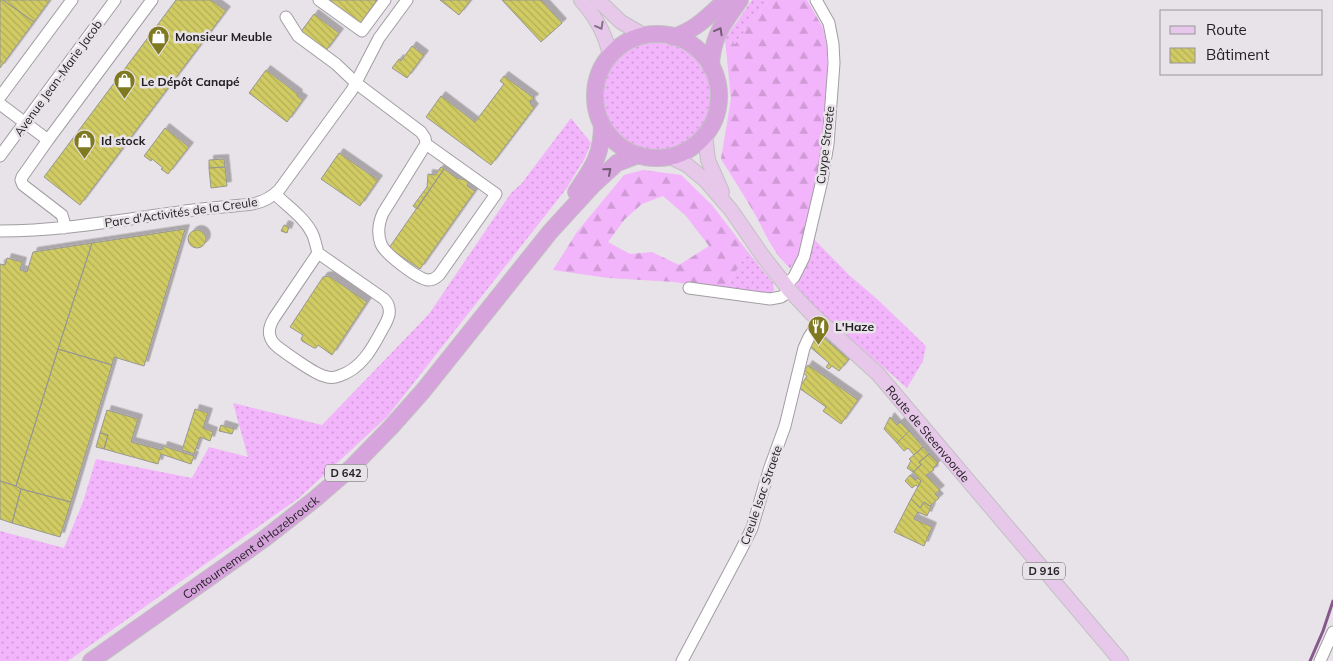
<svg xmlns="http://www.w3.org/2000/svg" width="1333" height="661" font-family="Mulish,sans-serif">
	<defs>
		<pattern id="grass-dots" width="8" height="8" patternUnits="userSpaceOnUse" patternTransform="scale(1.25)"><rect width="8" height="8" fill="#f2b4fa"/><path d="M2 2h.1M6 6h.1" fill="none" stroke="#cf9ad6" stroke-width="1.8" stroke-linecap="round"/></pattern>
		<pattern id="forest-firs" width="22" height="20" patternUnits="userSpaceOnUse" patternTransform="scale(1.25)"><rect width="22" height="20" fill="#f2b4fa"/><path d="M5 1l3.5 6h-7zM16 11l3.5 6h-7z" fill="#cf9ad6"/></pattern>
		<pattern id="building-back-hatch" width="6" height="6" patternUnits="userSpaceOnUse" patternTransform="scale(1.25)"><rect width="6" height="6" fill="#d1cb64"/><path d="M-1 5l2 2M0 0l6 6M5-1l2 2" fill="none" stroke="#b3ae56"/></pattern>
		<filter id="shadow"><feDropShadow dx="4.5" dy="-4.5" stdDeviation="0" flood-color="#0004"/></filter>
	</defs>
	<rect width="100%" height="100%" fill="#e8e3e8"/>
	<!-- grass -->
	<path fill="url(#grass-dots)" d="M752,0H769L735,44L725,39Z
		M603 97a54 54 0 1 1 108 0a54 54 0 1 1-108 0Z
		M571,118L591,143L585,158L566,189L387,417L299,498L68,661H0V531L64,548L83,502L96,459L192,478L209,447L248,457L233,403L322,425L429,314L511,193L522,183Z
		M813,238L849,275L877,299L926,346L923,361L907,388L826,317L807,299L796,285L803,272Z
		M748,252L773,283L774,290L769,295L723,291Z"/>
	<!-- forest -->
	<path fill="url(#forest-firs)" fill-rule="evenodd" d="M769,0H807L823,28L827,47V72L825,135L823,152L803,244L796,261L790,268C774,254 766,235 756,216C745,197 733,178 721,159L731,99L725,39L735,44Z
		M643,170L681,175L712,205L748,252L723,291L675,282L608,278L553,270L577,232L624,175ZM663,196L686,216L709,246L679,265L652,252L630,254L608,242L625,219L642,204Z"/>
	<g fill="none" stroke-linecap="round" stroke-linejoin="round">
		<!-- stream -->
		<path stroke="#86598c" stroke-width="3" d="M1310,661L1323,631L1333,601"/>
	</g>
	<!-- building -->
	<path fill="url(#building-back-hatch)" stroke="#989892" filter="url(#shadow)" d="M0,0H3L34,22L0,68Z
		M3,0H50L34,22Z
		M176,0H211L226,11L80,205L44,177Z
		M326,0H377L359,25Z
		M440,0H471L459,15Z
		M502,0H541L562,23L541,42Z
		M314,14L339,33L325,52L300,33Z
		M412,46L424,55L407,78L392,68L399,59L401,61Z
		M266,70L298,94L297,96L303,100L287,122L249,93Z
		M504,76L534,98L533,100H530L531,105L534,108L491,165L426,117L441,96L475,122L504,84L500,81Z
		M165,128L189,147L168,174L161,169L163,168L152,159L151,161L144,156Z
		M339,153L378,180L360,206L321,179Z
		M224,159L225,167L209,168V160Z
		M225,167L227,186L211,188L209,168Z
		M441,167L444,169L417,209L413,206L427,187L428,174L435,175Z
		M444,169L457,178L469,181L467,186L475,191L420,269L389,248Z
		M284,225L289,227L287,233L281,231Z
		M185,229L144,366L114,357L112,365L58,349L92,243Z
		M188 239a9 9 0 1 1 18 0a9 9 0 1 1-18 0Z
		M92,243L58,349L16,486L0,481V264L5,265L7,258L22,262L20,270L27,272L33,252Z
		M329,276L367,302L332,355L318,345L316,348H314L302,341L301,339L303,335L290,327L323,277Z
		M819,334L849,359L839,371L832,366L829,369L826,367L829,363L809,346Z
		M58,349L112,365L71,502L21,489L16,486Z
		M808,365L858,400L841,424L823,411L826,407L799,388L807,376L803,373Z
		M195,409L208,413L203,428L213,432L210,441L200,437L194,454L182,450Z
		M107,410L138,419L131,442L162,450L163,446L194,456L191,464L161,454L158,464L104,449L108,435L100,433Z
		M890,417L897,425L900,422L909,431L897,443L884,429Z
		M221,425L234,429L232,434L219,431Z
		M909,431L923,447L914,455L908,448L904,451L897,443Z
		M100,433L108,435L104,449L96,447Z
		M923,447L929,454L919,462L921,465L913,472L907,468L911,461L909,459Z
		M929,454L938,463L933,468L934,470L926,475L940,490L935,494L939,498L930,506L924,502L920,508L911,499L921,481L913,472L921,465L919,462Z
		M910,475L915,480L918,478L921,481L918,487L916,485L912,488L905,481Z
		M0,481L16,486L21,489L12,523L0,519Z
		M21,489L71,502L60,537L12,523Z
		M911,499L920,508L924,502L931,507L927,516L918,512L914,519L932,527L924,546L894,532Z"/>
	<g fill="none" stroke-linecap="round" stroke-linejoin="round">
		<defs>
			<path id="minor" d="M319,0L362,31L385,0
				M286,17L298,36L336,64L356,83L421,132L425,138L426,144L496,194L439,275C436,278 433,280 428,280C418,279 385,254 381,244C377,233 378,224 383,213L426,144
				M0,97L72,0
				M0,104L48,140
				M0,156L115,0
				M275,194C287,206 304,217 312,233C315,239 316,246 318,253L274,318C271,323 268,330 270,336C271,341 275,345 279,348C287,354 315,374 324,376C329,378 334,378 339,376C361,369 372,349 382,330C388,320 394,309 384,299L318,253
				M64,228V222L62,215L23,185L21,180L22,177L48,140L152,0
				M0,231C61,231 120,220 179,212C203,208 228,207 252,204C263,202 271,198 279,190L352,90L379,38L407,0
				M786,285L794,277L804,257L822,180L828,144L834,63L833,44L829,23L816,0
				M689,288L770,299L781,297L790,291
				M682,661L740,552L752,528L769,470L785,426L804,348L809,337L820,321
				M1320,661L1333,632"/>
			<g id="major">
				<path d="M581,0C596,17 606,34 610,56"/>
				<path d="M598,0L621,22L645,36"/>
				<path d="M705,134L708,160L722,192"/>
				<path id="s1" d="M670,157L687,165L705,180L731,210L762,255L790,291L811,313L878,374L1121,661"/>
			</g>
			<g id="highway">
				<circle cx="657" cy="96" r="62"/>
				<path d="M673,37C695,31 709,15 726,0"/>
				<path d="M711,67C712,36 723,24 740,0"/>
				<path d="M576,192C592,168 602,156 602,125"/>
				<path id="s2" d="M91,661L264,539L315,499L352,467L391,427L423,391L550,232L592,186L617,163L638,155"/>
			</g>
		</defs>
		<!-- minor casing -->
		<use href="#minor" stroke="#a19da2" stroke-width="13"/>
		<!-- major casing -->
		<use href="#major" stroke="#c1c1c1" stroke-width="16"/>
		<!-- highway casing -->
		<use href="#highway" stroke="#c1c1c1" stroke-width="18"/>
		<!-- minor -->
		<use href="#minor" stroke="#fff" stroke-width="11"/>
		<!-- major -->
		<use href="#major" stroke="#e7c8eb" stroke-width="14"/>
		<!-- highway -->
		<use href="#highway" stroke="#d7a3dd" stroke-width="16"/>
	</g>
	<!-- one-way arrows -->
	<defs><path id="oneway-chevron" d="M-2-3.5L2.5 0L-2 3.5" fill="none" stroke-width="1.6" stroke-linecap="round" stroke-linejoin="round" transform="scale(1.25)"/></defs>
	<use stroke="#857487" href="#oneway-chevron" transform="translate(600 26) rotate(61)"/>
	<g stroke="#745c77">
		<use href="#oneway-chevron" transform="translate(719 31) rotate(-61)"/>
		<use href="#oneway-chevron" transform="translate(608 171) rotate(-41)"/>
	</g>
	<!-- icons -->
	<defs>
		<symbol id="shop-pin" viewBox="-11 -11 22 30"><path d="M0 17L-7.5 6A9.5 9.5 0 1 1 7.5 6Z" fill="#7f791f" stroke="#e8e3e8"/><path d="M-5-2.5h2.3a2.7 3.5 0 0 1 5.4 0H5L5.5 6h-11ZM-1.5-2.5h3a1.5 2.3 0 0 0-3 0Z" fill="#fff"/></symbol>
		<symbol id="restaurant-pin" viewBox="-11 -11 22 30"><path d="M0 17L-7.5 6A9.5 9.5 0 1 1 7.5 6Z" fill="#7f791f" stroke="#e8e3e8"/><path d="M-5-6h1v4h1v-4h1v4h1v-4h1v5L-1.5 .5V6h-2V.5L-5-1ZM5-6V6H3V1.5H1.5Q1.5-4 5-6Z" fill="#fff"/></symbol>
	</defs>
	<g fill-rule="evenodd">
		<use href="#shop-pin" x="146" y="24" width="25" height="34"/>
		<use href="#shop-pin" x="112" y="68" width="25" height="34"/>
		<use href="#shop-pin" x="72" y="128" width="25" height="34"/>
		<use href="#restaurant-pin" x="806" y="314" width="25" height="34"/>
	</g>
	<g text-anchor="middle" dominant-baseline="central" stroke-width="5" stroke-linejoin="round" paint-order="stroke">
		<!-- shield labels -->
		<g fill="#e8e3e8" stroke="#5e5b5e" stroke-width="1">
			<rect x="325" y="464.5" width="42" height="17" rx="4"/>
			<rect x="1023" y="562.5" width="42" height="17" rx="4"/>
		</g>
		<g font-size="11" font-weight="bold" fill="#232123">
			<text x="346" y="473">D 642</text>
			<text x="1044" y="571">D 916</text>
		</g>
		<!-- poi labels -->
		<g font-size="12" font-weight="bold" fill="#232123" stroke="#e8e3e8" text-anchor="start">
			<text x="175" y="36">Monsieur Meuble</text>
			<text x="141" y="81">Le Dépôt Canapé</text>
			<text x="101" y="140">Id stock</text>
			<text x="835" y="326">L'Haze</text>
		</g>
		<!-- street labels -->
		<g font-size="12" fill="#232123" stroke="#e8e3e8">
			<text transform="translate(58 78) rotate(-54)">Avenue Jean-Marie Jacob</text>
			<text transform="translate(825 145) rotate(-83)">Cuype Straete</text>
			<text transform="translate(181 212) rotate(-8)">Parc d'Activités de la Creule</text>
			<text stroke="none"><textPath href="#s1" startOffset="381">Route de Steenvoorde</textPath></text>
			<text transform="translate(761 495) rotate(-71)">Creule Isac Straete</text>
			<text stroke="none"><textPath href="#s2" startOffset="196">Contournement d'Hazebrouck</textPath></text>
		</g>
	</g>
	<!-- legend -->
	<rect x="1160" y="10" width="162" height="65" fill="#e8e3e8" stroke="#999599"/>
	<rect x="1170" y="26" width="25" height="8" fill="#e7c8eb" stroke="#999599"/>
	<text x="1206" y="35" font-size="15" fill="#232123">Route</text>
	<rect x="1170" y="48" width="25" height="15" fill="url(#building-back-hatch)" stroke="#999599"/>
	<text x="1206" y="60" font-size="15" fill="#232123">Bâtiment</text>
</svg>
